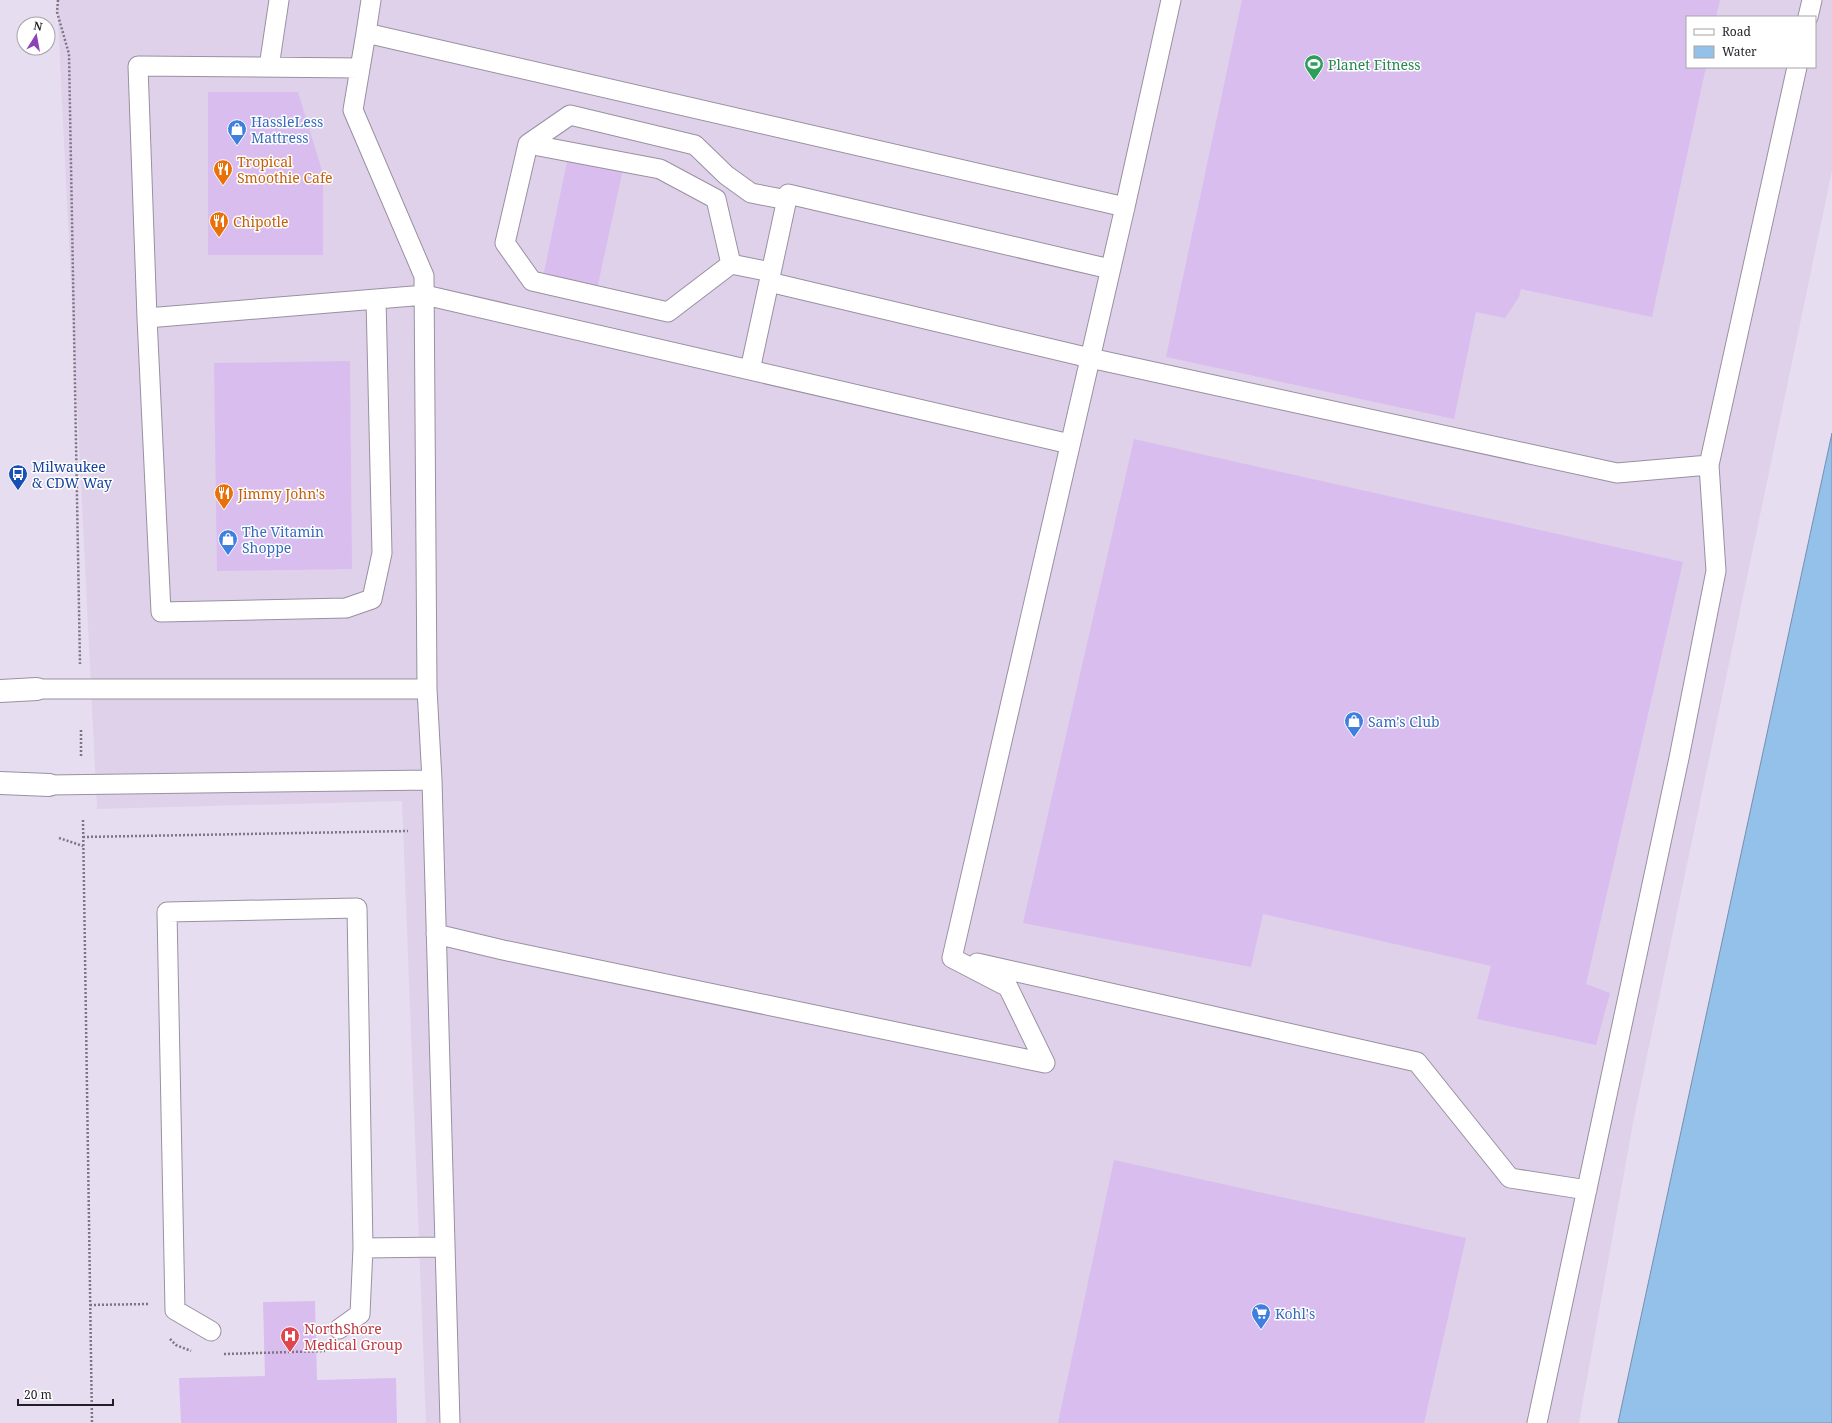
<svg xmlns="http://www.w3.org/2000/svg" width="1832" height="1423" font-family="'Noto Serif',serif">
	<rect width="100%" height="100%" fill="#e7ddf0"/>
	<!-- built -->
	<path fill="#dfd1ea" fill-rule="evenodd" d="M57,0H1832V171L1633,1123L1579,1423H426L402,801L97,809ZM1687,17H1815V67H1687Z"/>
	<!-- water -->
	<path fill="#94c1e9" stroke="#7290ae" d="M1832,433V1423H1618Z"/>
	<!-- building -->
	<path fill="#d9bdee" d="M1242,0H1720L1716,17H1687V67H1706L1652,317L1521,289L1519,297L1505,318L1476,312L1454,419L1166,357Z
		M208,92H298L323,174V255H208Z
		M568,157L623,169L597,289L543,277Z
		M350,361L352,569L217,571L214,363Z
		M1134,439L1683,562L1586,984L1610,993L1596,1045L1477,1019L1491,966L1263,914L1251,967L1023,923Z
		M1114,1160L1466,1238L1424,1423H1058Z
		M315,1301L317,1380L396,1378L397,1423H181L179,1378L265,1376L263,1302Z"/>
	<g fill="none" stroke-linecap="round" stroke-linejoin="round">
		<defs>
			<path id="service" d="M371,0L366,33L1125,207L1171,0
				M1808,17L1812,0
				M366,33L353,110L424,276L427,689L432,780L450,1423
				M269,67L279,0
				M360,68L138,66L147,318L161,612L346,608L372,599L382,553L376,299
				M528,144L660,169L716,199L731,264
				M771,272L731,264L668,312L532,281L505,243L528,144L570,115L695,145L726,175L751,193L787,200
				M769,282L1090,358L1617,473L1709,465L1797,67
				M147,318L425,295L1070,444
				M750,370L788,194L1110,269
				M37,689H427
				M49,785L432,780
				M436,934L503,950L1045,1063L1008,987L952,958L1125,207
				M977,963L1417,1062L1510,1178L1587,1190
				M339,1329L360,1314L363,1248L445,1247
				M211,1331L175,1310L167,912L357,908L363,1248
				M1537,1423L1679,758L1716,571L1709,465"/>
			<path id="tertiary" d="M0,691L37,689
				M0,783L49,785"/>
		</defs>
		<!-- service casing -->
		<use href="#service" stroke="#9990a1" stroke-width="21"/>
		<!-- tertiary casing -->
		<use href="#tertiary" stroke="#9990a1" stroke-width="24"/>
		<!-- path -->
		<path stroke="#7d7682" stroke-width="2.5" stroke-dasharray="2 2" stroke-linecap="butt" d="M58,0L57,12L69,54L80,664
			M81,730V757
			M83,820L92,1423
			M83,837L408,831
			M59,838L83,846
			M90,1305L148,1304
			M170,1339L176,1345L191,1351
			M224,1354L325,1351"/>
		<!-- service -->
		<use href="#service" stroke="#fff" stroke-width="19"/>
		<!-- tertiary -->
		<use href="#tertiary" stroke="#fff" stroke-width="22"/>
	</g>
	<!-- icons -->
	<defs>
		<symbol id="stadium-pin" viewBox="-11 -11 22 30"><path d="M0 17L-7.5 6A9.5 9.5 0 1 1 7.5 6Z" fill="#2e9e5b" stroke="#fff"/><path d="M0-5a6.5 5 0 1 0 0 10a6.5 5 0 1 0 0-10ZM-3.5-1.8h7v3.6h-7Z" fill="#fff"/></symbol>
		<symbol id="shop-pin" viewBox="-11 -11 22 30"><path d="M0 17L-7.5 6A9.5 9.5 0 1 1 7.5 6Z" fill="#3f7fe0" stroke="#fff"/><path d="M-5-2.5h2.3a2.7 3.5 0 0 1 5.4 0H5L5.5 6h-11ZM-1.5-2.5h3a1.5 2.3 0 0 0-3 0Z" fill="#fff"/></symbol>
		<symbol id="restaurant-pin" viewBox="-11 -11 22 30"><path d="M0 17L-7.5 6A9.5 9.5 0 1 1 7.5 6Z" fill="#e8710a" stroke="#fff"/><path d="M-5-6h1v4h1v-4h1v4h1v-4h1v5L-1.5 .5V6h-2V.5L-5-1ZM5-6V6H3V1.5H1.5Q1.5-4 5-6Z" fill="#fff"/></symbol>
		<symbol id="bus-pin" viewBox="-11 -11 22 30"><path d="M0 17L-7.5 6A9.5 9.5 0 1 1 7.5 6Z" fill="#1a4fb4" stroke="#fff"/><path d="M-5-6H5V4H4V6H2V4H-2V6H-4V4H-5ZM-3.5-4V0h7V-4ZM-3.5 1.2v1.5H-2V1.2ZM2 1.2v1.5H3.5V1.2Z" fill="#fff"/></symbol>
		<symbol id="supermarket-pin" viewBox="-11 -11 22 30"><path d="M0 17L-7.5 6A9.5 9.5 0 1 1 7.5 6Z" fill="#3f7fe0" stroke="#fff"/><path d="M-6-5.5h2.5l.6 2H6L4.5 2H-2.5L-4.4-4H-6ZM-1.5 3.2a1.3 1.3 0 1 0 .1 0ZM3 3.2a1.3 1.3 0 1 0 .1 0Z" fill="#fff"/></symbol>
		<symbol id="hospital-pin" viewBox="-11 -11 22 30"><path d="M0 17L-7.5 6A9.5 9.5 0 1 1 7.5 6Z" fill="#e0444e" stroke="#fff"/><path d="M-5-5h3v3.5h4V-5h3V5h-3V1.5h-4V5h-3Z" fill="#fff"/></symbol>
	</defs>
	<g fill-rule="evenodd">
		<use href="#stadium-pin" x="1303" y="53" width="22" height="30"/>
		<use href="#shop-pin" x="226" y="118" width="22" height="30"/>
		<use href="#restaurant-pin" x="212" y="158" width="22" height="30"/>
		<use href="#restaurant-pin" x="208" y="210" width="22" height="30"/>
		<use href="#bus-pin" x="7" y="463" width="22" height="30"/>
		<use href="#restaurant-pin" x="213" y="482" width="22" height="30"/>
		<use href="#shop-pin" x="217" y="528" width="22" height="30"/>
		<use href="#shop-pin" x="1343" y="710" width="22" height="30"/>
		<use href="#supermarket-pin" x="1250" y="1302" width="22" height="30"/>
		<use href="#hospital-pin" x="279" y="1325" width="22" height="30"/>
	</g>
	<g text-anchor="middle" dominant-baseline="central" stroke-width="3" stroke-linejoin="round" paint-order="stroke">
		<!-- leisure labels -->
		<g font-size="14" fill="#27864d" stroke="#fff" text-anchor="start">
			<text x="1328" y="64">Planet Fitness</text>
		</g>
		<!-- shop labels -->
		<g font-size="14" fill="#366cbe" stroke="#fff" text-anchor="start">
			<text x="251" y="121">HassleLess<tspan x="251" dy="16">Mattress</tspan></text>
			<text x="242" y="531">The Vitamin<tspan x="242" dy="16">Shoppe</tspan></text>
			<text x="1368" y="721">Sam's Club</text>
			<text x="1275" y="1313">Kohl's</text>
		</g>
		<!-- food labels -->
		<g font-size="14" fill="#c56008" stroke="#fff" text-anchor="start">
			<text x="237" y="161">Tropical<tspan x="237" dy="16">Smoothie Cafe</tspan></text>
			<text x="233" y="221">Chipotle</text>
			<text x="238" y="493">Jimmy John's</text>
		</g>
		<!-- transit labels -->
		<g font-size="14" fill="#164399" stroke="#fff" text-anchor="start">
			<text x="32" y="466">Milwaukee<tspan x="32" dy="16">&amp; CDW Way</tspan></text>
		</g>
		<!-- health labels -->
		<g font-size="14" fill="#be3a42" stroke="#fff" text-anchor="start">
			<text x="304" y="1328">NorthShore<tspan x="304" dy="16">Medical Group</tspan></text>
		</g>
	</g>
	<!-- legend -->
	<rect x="1686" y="16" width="130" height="52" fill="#ffffff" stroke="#a6a5a7"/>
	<rect x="1694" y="29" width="20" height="6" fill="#ffffff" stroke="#a6a5a7"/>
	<text x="1722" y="36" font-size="12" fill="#211e24">Road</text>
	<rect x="1694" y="46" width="20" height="12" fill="#94c1e9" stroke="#a6a5a7"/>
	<text x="1722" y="56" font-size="12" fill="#211e24">Water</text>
	<!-- north arrow -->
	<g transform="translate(36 36) rotate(11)"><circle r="19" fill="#ffffff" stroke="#a6a5a7"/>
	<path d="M0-3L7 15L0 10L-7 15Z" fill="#8944b7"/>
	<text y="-6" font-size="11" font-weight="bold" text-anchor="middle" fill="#211e24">N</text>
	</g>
	<!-- scale -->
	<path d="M18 1399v6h95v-6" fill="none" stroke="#211e24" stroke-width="2"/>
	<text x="24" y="1399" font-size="12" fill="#211e24" stroke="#ffffff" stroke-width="3" paint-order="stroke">20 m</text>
</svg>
